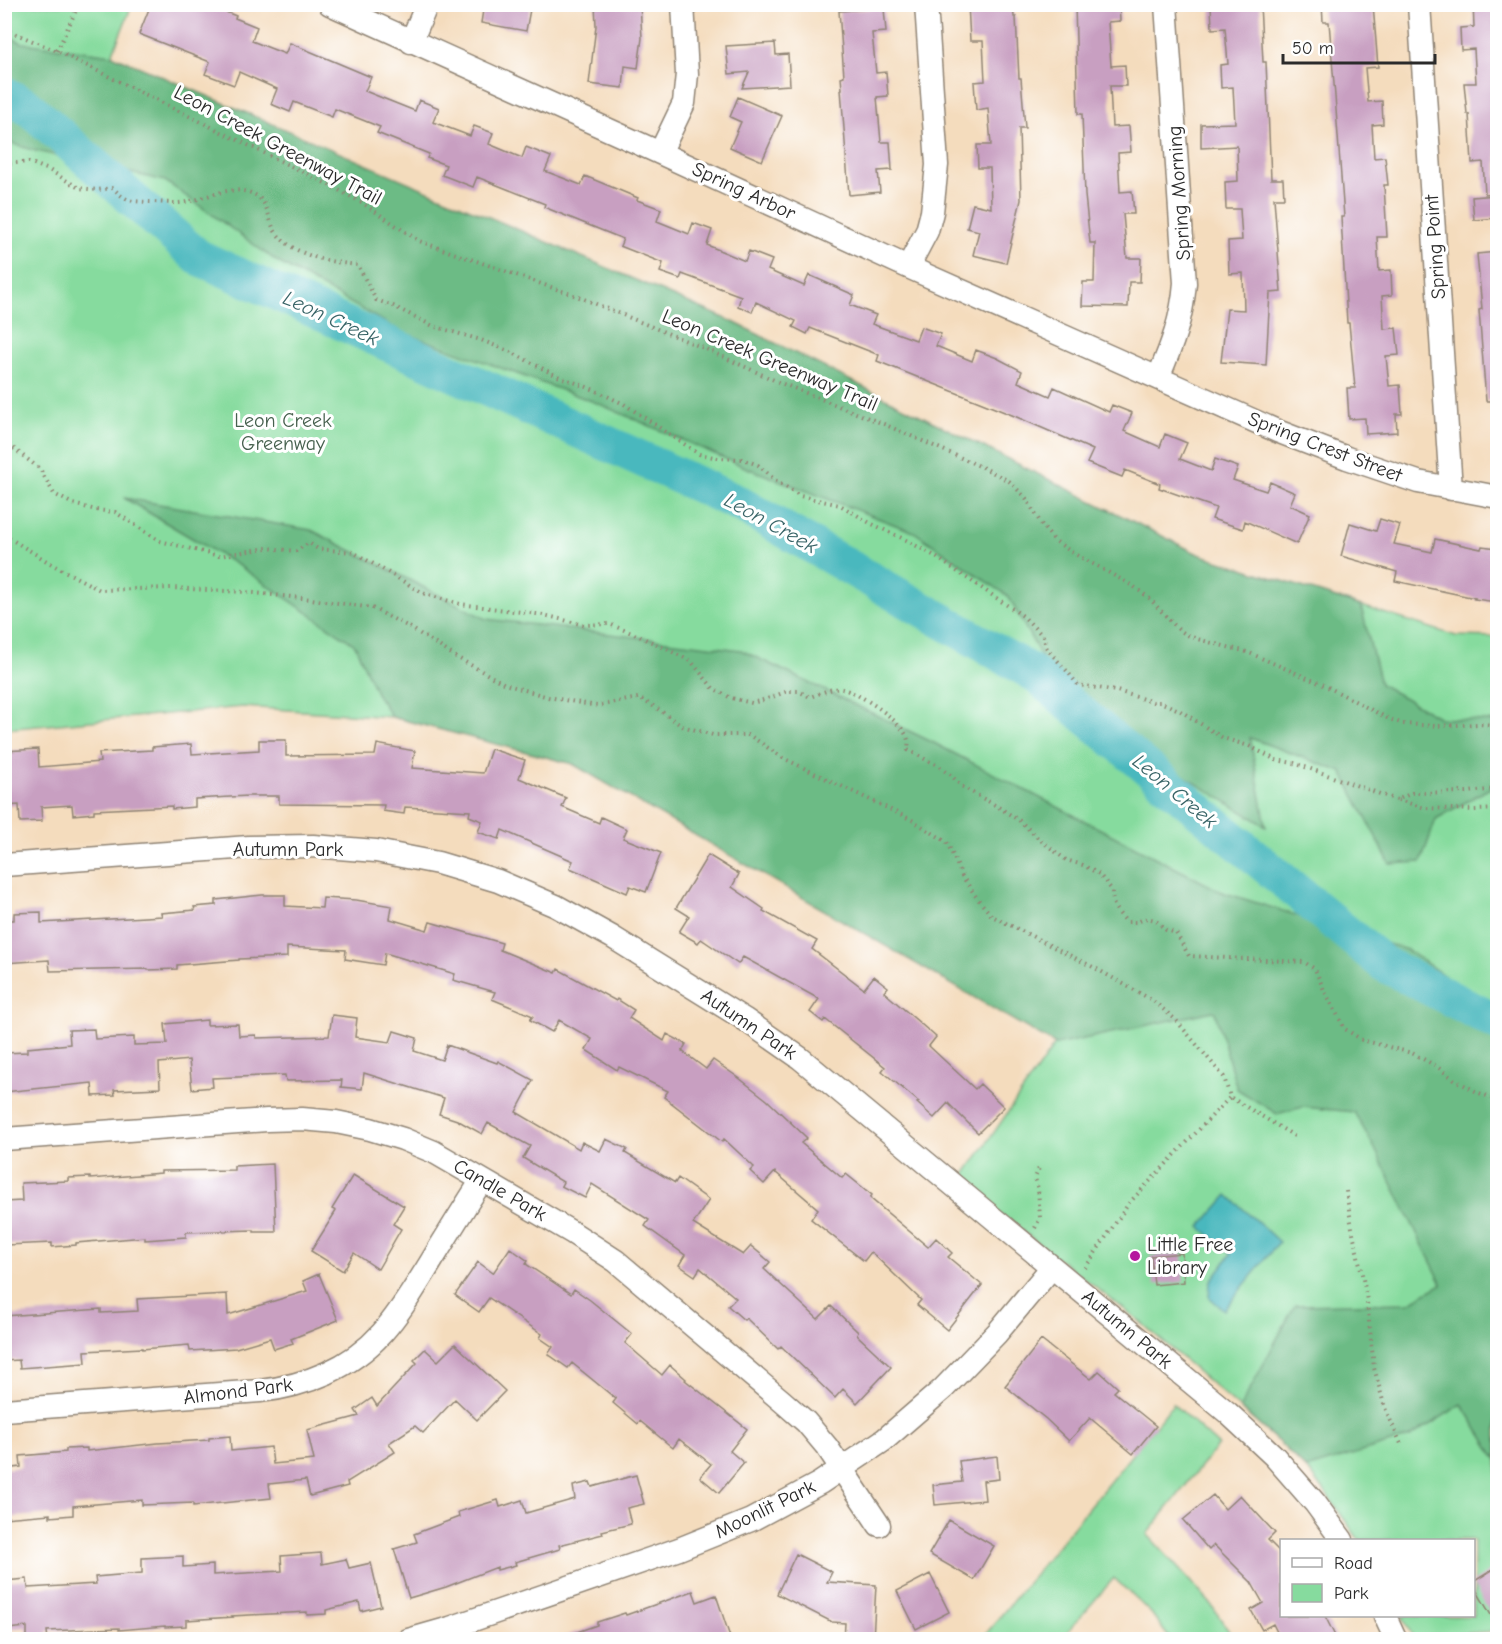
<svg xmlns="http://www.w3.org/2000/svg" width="1502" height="1644" font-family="'Comic Neue',sans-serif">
	<rect width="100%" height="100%" fill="#fff"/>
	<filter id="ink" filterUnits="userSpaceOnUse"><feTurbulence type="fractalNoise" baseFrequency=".0167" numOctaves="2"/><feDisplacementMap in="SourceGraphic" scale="12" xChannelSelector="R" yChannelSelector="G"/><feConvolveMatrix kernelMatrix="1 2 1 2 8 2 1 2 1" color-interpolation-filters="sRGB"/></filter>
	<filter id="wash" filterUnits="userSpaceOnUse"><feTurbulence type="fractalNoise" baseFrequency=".008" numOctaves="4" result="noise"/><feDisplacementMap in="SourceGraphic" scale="24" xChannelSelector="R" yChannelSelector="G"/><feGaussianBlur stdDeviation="1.35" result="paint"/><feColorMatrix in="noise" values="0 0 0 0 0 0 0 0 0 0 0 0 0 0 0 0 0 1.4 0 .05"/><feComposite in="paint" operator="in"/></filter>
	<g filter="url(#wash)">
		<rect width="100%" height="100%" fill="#f4dcbd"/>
		<!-- green -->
		<path fill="#86db9e" stroke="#588364" stroke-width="1.5" d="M5,5H132L112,55L167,82L731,321L1198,554L1456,636L1497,637V1631L1413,1637L1402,1616H1474V1540H1359L1315,1478L1282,1445L1137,1319L959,1183L1055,1044L841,916L573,764L392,717L243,707L5,729Z
			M1173,1404L1218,1445L1147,1534L1210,1603L1234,1639H1170L1151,1613L1114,1578L1061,1639L981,1640Z"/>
		<!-- forest -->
		<path fill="#6cbb85" stroke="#4c7358" stroke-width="1.5" d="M5,35L23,43L112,55L731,321L1198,554L1361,606L1380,684L1440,718L1497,722V784L1436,819L1421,862L1390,864L1342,772L1250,738L1266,826L1146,753L1047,667L1008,596L914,532L747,468L597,403L402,332L278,262L165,181L32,150L5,141Z
			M124,498L311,530L486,619L741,650L934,743L1222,892L1407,950L1497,1012V1460L1462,1404L1410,1437L1306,1469L1282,1445L1240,1408L1295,1305L1408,1303L1442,1284L1374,1147L1354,1112L1303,1107L1277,1114L1237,1089L1215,1012L1213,1011L1056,1045L573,764L392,717L376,693L355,645L239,566Z"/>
		<!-- water -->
		<path fill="#48b8be" stroke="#3a7274" stroke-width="1.5" d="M1228,1195L1279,1242L1224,1310L1209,1297L1210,1282L1231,1254L1200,1227Z"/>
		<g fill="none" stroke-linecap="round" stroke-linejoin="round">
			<!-- river -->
			<path stroke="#48b8be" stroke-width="36" d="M4,94L27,106L198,257L738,503L1033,673L1384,964L1498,1023"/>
		</g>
		<g id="blocks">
			<!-- building -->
			<path fill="#c89fc1" d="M151,4H213V7L236,16L235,18L257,27L252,41L285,54L290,43L314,53L371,77L365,91L415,111L419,100L439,108L433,122L470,136L474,126L493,133L489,144L522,158L526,147L551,157L545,171L581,185L585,176L638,198L637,200L661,209L657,221L689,234L693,223L712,230L707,245L745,261L749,251L772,260L768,270L804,286L809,275L854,295L850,305L876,315L872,324L916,340L921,327L941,334L936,346L972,361L976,350L997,358L1022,371L1018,382L1050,396L1054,387L1109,412L1112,405L1132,413L1124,431L1160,447L1165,434L1187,443L1180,459L1211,471L1215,459L1238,467L1233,480L1266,491L1270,482L1295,493L1290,505L1310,514L1297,544L1245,521L1243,529L1212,519L1216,508L1159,488L1160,484L1125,470L1122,477L1087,463L1093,450L1012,415L877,361L879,355L810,328L807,334L793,327L796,321L756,302L752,312L738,306L741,296L682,274L680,279L660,272L663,263L620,246L623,239L544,207L545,204L477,177L473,187L442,175L446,165L427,158L429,154L377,133L380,127L335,109L332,117L294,102L290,112L271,104L277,89L239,72L234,85L205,74L210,62L139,34Z
				M484,4H531L526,31L481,23Z
				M595,4H640L642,38L638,68L625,66L623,88L589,84L596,26Z
				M968,4H1013L1014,17H1016L1019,78H1021L1025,128H1019L1021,200L1006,263L973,255L979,231L967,228L973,204L991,208L990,168H978L977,145H991L988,108L976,110L974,82L985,81L983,41H970Z
				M1075,4H1119L1120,21L1108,22L1111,66L1125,65L1126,86H1110L1112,127L1129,126L1131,152L1118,153L1120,192L1132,191L1134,214H1123L1127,258H1141L1140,282H1129L1128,307L1082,306L1083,282H1094L1095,243H1090L1085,195L1082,114H1078Z
				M1211,4H1260L1263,62H1266L1271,179H1283L1284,198H1274L1281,292L1270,293L1266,365L1221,362L1227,309L1244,310L1243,273L1229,274L1228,241L1242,240L1240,209H1226L1225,182L1238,181L1237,146L1201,148V124L1235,123L1233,87L1221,88L1220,65L1228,64L1225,28L1212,29Z
				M1322,4H1373L1378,67L1365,68L1368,102L1382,101L1383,124L1372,125L1374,158L1385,157L1388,185H1384L1387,237H1377L1379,271L1391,270L1392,295L1382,296L1384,329L1396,328L1399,355L1386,356L1389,386L1400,385L1402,414H1396L1397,432L1366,434L1365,418L1349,419L1347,388H1355L1349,323H1347L1341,217H1344L1335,96L1329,22H1323Z
				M1473,4H1497V193L1485,194L1483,162L1472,163L1469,114H1467L1464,83H1476L1474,49L1461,50L1460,28L1474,27Z
				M884,8L886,32L872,33L876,73L886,72L888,96L877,97L881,142H890L892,170L878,171L880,192L849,195L841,89H842L841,77L844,76L839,11Z
				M775,43L776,55L788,54L790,85L742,88L749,72L729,74L726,46Z
				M738,97L782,116L762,161L730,147L741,122L730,117Z
				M1497,195V218L1474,220L1472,197Z
				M1497,252V401H1486L1479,310L1482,309L1477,254Z
				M1380,519L1400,525L1394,544L1432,552L1435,539L1481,549L1482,546L1497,548V602L1474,599L1475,598L1395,581L1397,572L1341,556L1350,523L1376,531Z
				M259,740H286V756L375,755L377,744L415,751L412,768L483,773L491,749L525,760L519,778L566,798L562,807L599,823L601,817L627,829L623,838L661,853L646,892L630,886L627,893L570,868L573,861L502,830L499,839L478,832L482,821L469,816L470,811L405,807L404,814L383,811L384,805L279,804V796H248L195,799V807L172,809V806L94,810V813L73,815L72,805L41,807L42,821L20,822L19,805L4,806V751L38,749L39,767L100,762L99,753L152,750V747L191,744L192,754L259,750Z
				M708,855L739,874L732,887L764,909L763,911L817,941L812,949L864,989L874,976L888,987L884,992L936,1037L929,1046L975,1089L980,1084L1004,1107L978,1133L948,1103L934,1118L917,1103L919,1102L882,1071L885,1067L825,1019L823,1022L810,1012L819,999L743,957L738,964L701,939L698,943L679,932L689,916L676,908Z
				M262,895H285V906L322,908L323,898L356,900L392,906L390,919L427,930L430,922L502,943L500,950L556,973L558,969L616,1001L617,999L634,1010L629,1018L664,1041L667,1034L686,1044L682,1051L706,1069L713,1060L739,1078L767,1100L807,1138L801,1143L842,1178L846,1174L872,1195L870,1198L928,1247L936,1238L952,1253L948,1257L982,1285L947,1330L917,1305L921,1300L871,1252L864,1261L811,1219L818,1209L775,1172L764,1184L750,1171L754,1167L724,1139L722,1142L664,1097L668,1091L619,1067L617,1070L586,1050L592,1039L559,1020L552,1032L530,1020L533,1016L492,999L495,992L453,980L455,974L385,953L383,965L345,959L346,950L287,947V957L239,959V960L177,965V969L148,970V969L50,971L49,960L4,963V920H14V913L41,912V923L162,916L161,913L195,910L194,907L216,905V900Z
				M332,1015L357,1018L355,1037L390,1042L394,1031L417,1038L414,1051L442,1060L447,1045L497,1063L498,1061L533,1080L516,1112L579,1149L582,1142L600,1151L606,1139L627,1149L625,1153L675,1183L678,1178L709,1200L693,1224L743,1255L751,1246L770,1262L764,1269L818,1319L831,1306L858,1332L857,1335L891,1367L857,1403L843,1389L835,1398L781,1346L778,1349L746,1318L744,1320L728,1306L736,1298L700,1268L695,1276L679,1265L685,1255L645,1226L649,1220L592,1184L585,1198L561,1186L563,1182L523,1158L530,1146L488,1123L482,1134L457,1120L439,1114L444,1098L364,1073L362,1089L341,1087L342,1080L286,1081L285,1075L212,1078L213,1087L192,1089L189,1060L159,1063L160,1088L114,1090L115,1095L93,1096L92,1083L4,1092V1053L27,1052V1048L70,1044L69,1030L94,1029L95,1039L134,1037V1045L167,1044L165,1024L207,1020V1025L238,1024L239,1036L256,1035V1038L329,1036Z
				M273,1164L276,1232H254V1230L186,1232V1237L145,1240V1237L76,1243V1245L52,1247V1243L6,1245L4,1202L22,1201L21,1183L68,1181V1178L90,1177V1179L161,1173V1171L234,1170V1166Z
				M353,1175L404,1206L393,1224L401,1229L378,1269L354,1253L343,1271L311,1251L336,1211L332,1209Z
				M510,1248L528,1261L526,1264L571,1294L574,1289L590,1300L632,1334L625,1343L662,1375L670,1365L686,1379L685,1380L747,1429L730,1451L744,1463L719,1493L700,1477L711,1464L679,1439L673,1448L640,1421L638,1424L613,1403L616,1399L572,1363L568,1368L548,1354L553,1347L540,1338L542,1334L489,1298L479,1312L455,1295L478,1262L493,1273Z
				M1182,1253L1184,1282L1154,1285L1151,1256Z
				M319,1274L338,1320L291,1339L293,1343L274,1349L270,1338L236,1348L190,1351L189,1345L142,1349V1348L85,1351L86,1363L20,1368L19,1360L4,1361V1316L101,1309V1313L138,1311L137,1299L227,1294L228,1315L307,1291L303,1281Z
				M1041,1340L1091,1379L1099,1371L1118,1388L1114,1392L1156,1426L1133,1454L1090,1418L1069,1441L1046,1419L1005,1386Z
				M455,1344L505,1391L477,1420L455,1399L423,1433L415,1426L389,1443L395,1452L347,1482L348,1486L310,1496L306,1480L269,1484L271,1498L193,1506V1503L142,1505V1500L73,1506V1515L50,1517V1514L4,1518V1469L21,1467L20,1456L66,1452V1449L87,1448V1451L158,1443L209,1440V1438L230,1436L231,1451L271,1447L273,1464L314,1460L307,1430L359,1416L355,1410L372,1398L377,1406L417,1363L414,1360L425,1349L438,1361Z
				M997,1456L999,1479L983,1481L985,1500L935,1505L933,1485L962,1482L959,1461Z
				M636,1475L644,1504L627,1508L631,1524L602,1531L603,1534L559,1545L560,1549L515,1562L516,1565L497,1570V1567L446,1587L409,1598L394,1549L417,1542L414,1534L459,1517L458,1512L498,1500L500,1507L522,1500L526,1513L575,1499L573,1486L590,1482L592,1487Z
				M1213,1495L1225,1509L1240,1495L1275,1533L1268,1540L1281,1553V1616H1325L1337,1640H1281L1273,1624L1262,1630L1251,1610L1263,1603L1251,1582L1214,1545L1209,1550L1183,1520Z
				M949,1520L994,1546L974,1580L929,1554Z
				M321,1553L322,1564L346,1559L349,1568L371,1563L381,1606L361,1611L359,1602L326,1610V1614L307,1615V1612L232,1616L233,1617L186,1620V1626L165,1627V1626L119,1630V1628L47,1631L48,1640H27V1627L7,1629L4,1581L27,1579L28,1588L96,1584L95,1577L142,1573V1558L183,1556V1567L213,1565V1575L282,1571L281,1556Z
				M796,1554L832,1572L827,1582L876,1585L873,1640H844L845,1623L832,1622L777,1594Z
				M1497,1567V1625L1473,1585V1582Z
				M930,1574L949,1612L916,1629L897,1591Z
				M693,1591L697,1602L716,1595L731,1640H564L563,1637L597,1625V1622L625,1613L626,1615Z"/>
		</g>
	</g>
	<g filter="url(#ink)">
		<use href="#blocks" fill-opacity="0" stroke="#908474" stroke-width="1.5"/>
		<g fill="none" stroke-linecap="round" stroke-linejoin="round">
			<defs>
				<path id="minor" d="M330,4L660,153L908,267L1277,431L1347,458L1418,482L1498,497
					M1419,4L1451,489
					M411,42L427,4
					M660,153L684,103L687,74L683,4
					M908,267L927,231L932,212L937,165L926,4
					M1158,378C1172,345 1182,319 1185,283L1166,4
					M4,865L249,847L313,846L376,851L438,863L498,881L556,906L612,937L744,1019L800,1058L1228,1413L1274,1456L1315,1503L1342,1540
					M4,1139L267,1120L302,1119L336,1122L370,1129L403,1139L434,1152L573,1233L616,1261L782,1401L806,1422L827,1447L879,1525
					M4,1410L260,1391C305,1386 351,1368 382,1333C400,1313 414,1289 429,1265C446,1237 464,1208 482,1180
					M1385,1616L1396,1640
					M408,1640L450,1628L679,1549L751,1520L820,1483L884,1440L943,1389L997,1333L1052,1267"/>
			</defs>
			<!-- minor casing -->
			<use href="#minor" stroke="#908474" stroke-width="25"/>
			<!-- path -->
			<path stroke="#908474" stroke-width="4" stroke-dasharray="1.5 4.5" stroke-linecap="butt" d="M4,29L57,51L329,185L361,202L419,241L579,297L706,349L776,381L886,425L984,468L1009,481L1026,498L1043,527L1054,540L1073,553L1133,586L1149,598L1178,629L1187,635L1197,639L1247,652L1268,661L1326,686L1387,718L1403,724L1437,726L1478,724L1498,725
				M57,51L79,4
				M4,164L29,162L49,170L79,188L97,190L113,188C127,202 130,201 149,202C158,202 168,203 177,203C201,202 224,185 248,192C272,199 266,222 278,235C297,257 331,262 358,265L376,300L393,306L433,326L481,340L511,352L555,375L592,389L624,404L699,454L718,458L742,459L758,465L775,480L800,496L840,505L870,523L906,540L933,555L1023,616L1043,636L1047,649L1067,671L1078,685L1117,691L1153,702H1160L1179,710L1223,738L1249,746L1276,760L1294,763L1397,800L1412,793L1467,792L1498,789
				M4,441L40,469L54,494L73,504L96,510L115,512L160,541L219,556L267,548L296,551L309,543L318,549L353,552L425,594L460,604L544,615L584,625L609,624L639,636L691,661L713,688L731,698L752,703L767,699L788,691H798L810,697C819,694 832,687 842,689C860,693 904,722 908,740C909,743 908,746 908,750L938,766L952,776L961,786L1000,808L1020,821L1038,838L1066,860L1083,865L1099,874L1112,890C1112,906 1116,911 1127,922H1137L1147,918L1155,920L1166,930L1176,933L1189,956L1304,962L1315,969L1324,990L1345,1029L1362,1040L1412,1053L1436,1066L1455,1080L1479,1093L1498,1100
				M4,535L55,566L100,590L172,588L245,592L311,599L372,608L411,628L456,657L505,684L548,697L597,706L638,698L655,707L682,726L713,735H749L783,758L912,820L947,842L962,876L977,898L992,916L1095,968L1152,1000L1175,1019L1224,1077L1230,1097L1296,1137
				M1398,800L1425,808L1474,810L1498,809
				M1346,1191L1352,1228L1366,1293L1374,1368L1385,1408L1401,1444
				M1035,1228L1040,1218L1038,1189L1035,1178L1039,1168
				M1085,1268L1129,1203L1230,1097"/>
			<!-- minor -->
			<use href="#minor" stroke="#fff" stroke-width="22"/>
		</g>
	</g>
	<!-- markers -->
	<circle fill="#b5179e" stroke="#fff" stroke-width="2" cx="1135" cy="1256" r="6"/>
	<g text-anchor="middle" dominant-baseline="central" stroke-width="6" stroke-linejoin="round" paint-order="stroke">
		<!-- street labels -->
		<g font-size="20" fill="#2b2b2b" stroke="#fff">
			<text transform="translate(278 145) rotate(28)">Leon Creek Greenway Trail</text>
			<text transform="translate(744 191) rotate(25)">Spring Arbor</text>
			<text transform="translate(1179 193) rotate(-94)">Spring Morning</text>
			<text transform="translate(1435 247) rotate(-94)">Spring Point</text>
			<text transform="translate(770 360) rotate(23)">Leon Creek Greenway Trail</text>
			<text transform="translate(1325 447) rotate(21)">Spring Crest Street</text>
			<text x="288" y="849">Autumn Park</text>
			<text transform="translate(749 1024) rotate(34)">Autumn Park</text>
			<text transform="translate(500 1190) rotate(30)">Candle Park</text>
			<text transform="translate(1127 1329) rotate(40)">Autumn Park</text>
			<text transform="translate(238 1391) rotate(-7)">Almond Park</text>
			<text transform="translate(765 1509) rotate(-26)">Moonlit Park</text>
		</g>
		<!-- park labels -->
		<g font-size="20" fill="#46604e" stroke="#fff">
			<text x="283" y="420">Leon Creek<tspan x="283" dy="23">Greenway</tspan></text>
		</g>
		<!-- poi labels -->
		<g font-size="20" fill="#2b2b2b" stroke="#fff" text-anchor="start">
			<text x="1147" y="1244">Little Free<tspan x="1147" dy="23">Library</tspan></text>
		</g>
		<!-- water labels -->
		<g font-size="21" font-style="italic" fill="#376366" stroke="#fff">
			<text transform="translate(331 318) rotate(25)">Leon Creek</text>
			<text transform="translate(771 523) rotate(29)">Leon Creek</text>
			<text transform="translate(1175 791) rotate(40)">Leon Creek</text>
		</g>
	</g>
	<!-- margin -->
	<rect width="1502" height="1644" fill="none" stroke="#fff" stroke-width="24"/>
	<!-- legend -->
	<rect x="1280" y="1539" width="195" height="78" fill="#ffffff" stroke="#aaaaaa" stroke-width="1.5"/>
	<rect x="1292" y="1558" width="30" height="9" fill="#ffffff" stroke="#aaaaaa" stroke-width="1.5"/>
	<text x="1334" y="1569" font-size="18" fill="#2b2b2b">Road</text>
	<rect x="1292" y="1584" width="30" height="18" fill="#86db9e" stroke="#aaaaaa" stroke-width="1.5"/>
	<text x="1334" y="1599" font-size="18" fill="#2b2b2b">Park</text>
	<!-- scale -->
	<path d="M1283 54v9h152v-9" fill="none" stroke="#2b2b2b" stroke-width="3"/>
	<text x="1292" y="54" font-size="18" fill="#2b2b2b" stroke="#ffffff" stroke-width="4.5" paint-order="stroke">50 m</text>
</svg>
